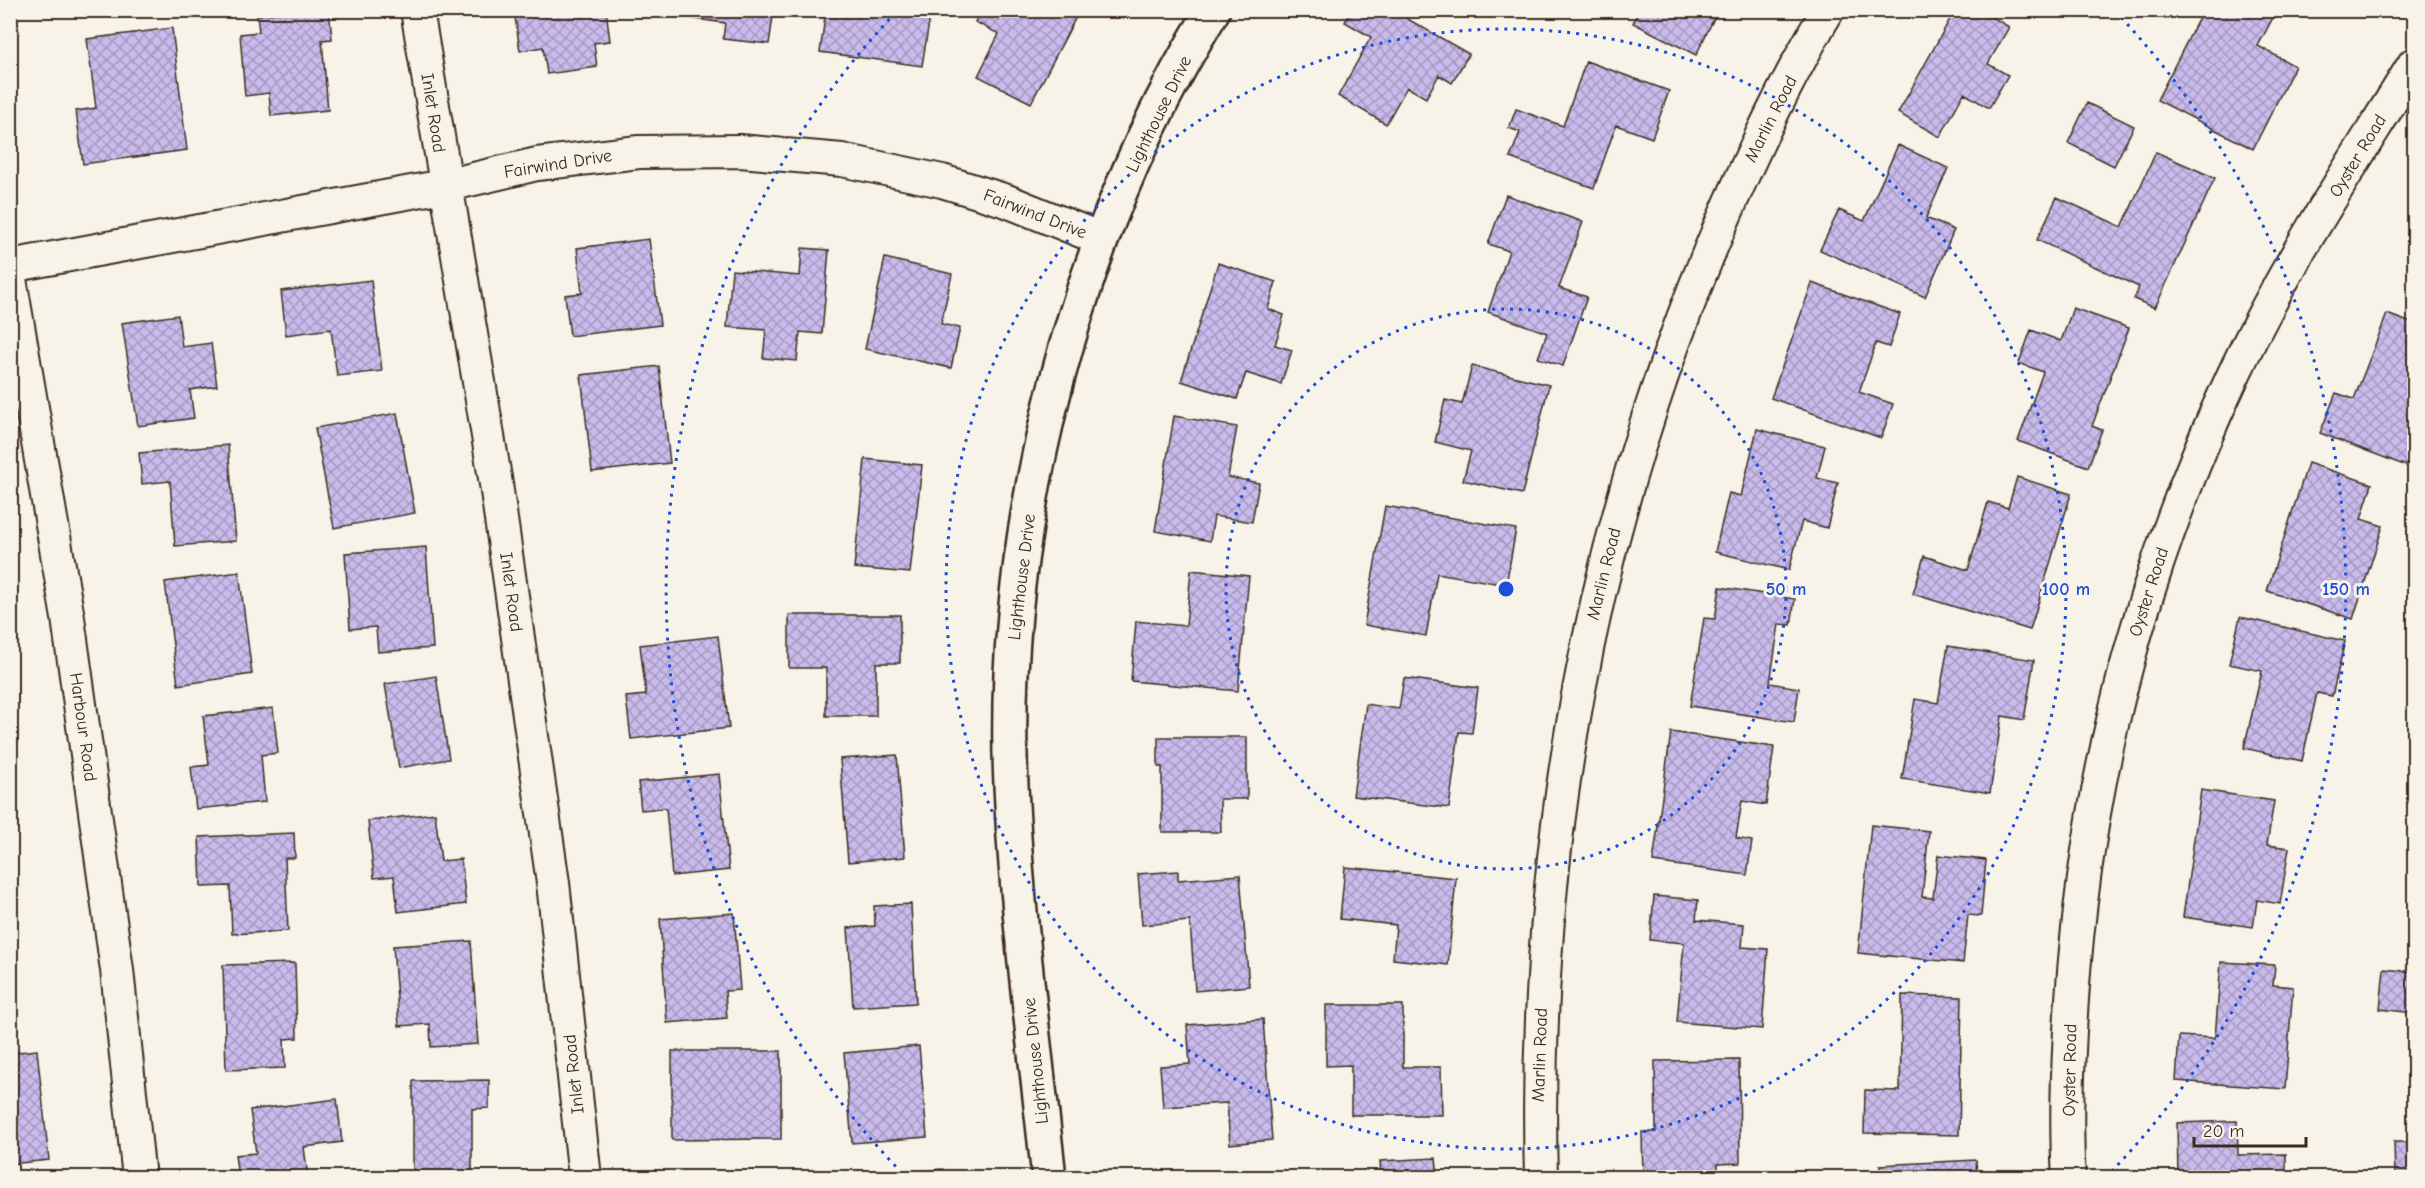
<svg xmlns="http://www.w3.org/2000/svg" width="2425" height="1188" font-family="'Comic Neue',sans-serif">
	<defs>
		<pattern id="building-cross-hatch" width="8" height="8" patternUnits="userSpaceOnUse" patternTransform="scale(1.5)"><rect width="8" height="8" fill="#c9bbec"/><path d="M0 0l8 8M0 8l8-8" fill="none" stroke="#a498bf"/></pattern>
	</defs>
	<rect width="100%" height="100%" fill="#f7f3e8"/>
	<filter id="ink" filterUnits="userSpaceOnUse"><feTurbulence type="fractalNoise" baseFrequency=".0167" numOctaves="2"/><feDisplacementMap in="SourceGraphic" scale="12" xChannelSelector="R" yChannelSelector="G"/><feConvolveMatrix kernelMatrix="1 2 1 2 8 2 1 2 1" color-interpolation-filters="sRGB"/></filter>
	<g filter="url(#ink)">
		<!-- building -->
		<path fill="url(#building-cross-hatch)" stroke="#3b2a1e" stroke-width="1.5" d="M304,10H329L332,39L322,40L328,110L271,116L269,93L245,96L240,34L259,32L257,15Z
			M514,10H606L610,41L594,43L597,67L547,74L543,47L520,51Z
			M675,10H774L769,44L723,39L725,23L674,16Z
			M826,10H931L922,66L820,52Z
			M981,10H1064L1076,17L1031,103L978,76L999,34L975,22Z
			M1351,10H1392L1469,54L1452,83L1439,75L1426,98L1407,87L1386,124L1338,96L1371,37L1345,22Z
			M1639,10H1710L1716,14L1696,55L1633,23Z
			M1955,10H1980L2009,27L1988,64L2008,75L1989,108L1964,93L1940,137L1898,113Z
			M2203,10H2277L2258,46L2295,66L2253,149L2157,100Z
			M172,28L187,150L83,164L76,111L96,108L87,39Z
			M1586,61L1669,91L1652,138L1616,125L1594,188L1510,158L1520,132L1509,128L1516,109L1563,126Z
			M2087,103L2134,126L2114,166L2068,143Z
			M1898,145L1948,168L1926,218L1954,230L1925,297L1820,250L1839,210L1864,221Z
			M2156,152L2215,178L2155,308L2134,299L2139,287L2037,240L2057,197L2122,227Z
			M1506,195L1583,222L1559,288L1587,297L1563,366L1538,358L1547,333L1488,312L1509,251L1488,244Z
			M649,239L660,325L570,336L565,295L582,293L577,248Z
			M802,248L829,250L822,334L800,332L797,361L763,358L766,330L727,327L732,270L800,276Z
			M885,258L952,274L941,324L960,328L951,368L865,349Z
			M1218,263L1276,282L1268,309L1284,315L1275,345L1292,350L1281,384L1246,373L1237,399L1181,381Z
			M2414,270V283L2409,280Z
			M371,280L382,371L337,376L331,329L286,335L281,291Z
			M1812,283L1900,314L1889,347L1876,343L1859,392L1893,404L1881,438L1771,398Z
			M2073,308L2129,328L2092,426L2102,430L2088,467L2018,441L2043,372L2019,363L2031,330L2061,341Z
			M2387,314L2414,324V469L2320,433L2336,393L2354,399Z
			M178,315L182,347L211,343L217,386L190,390L194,418L138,426L122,323Z
			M659,366L670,463L592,472L581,375Z
			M1472,366L1549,385L1522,494L1463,480L1471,451L1435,442L1445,400L1462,404Z
			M397,413L415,513L334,528L315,428Z
			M1174,416L1237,427L1228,477L1259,483L1252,522L1214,516L1210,541L1155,531Z
			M1757,429L1825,446L1817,478L1838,483L1827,528L1802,521L1789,570L1715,552L1729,493L1741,496Z
			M228,445L236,541L175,546L170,481L142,484L139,453Z
			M865,459L922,465L910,573L854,568Z
			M2308,463L2372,484L2361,519L2383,526L2353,619L2267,591Z
			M2017,477L2071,494L2030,630L1913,594L1924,556L1968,570L1988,502L2008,508Z
			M1385,506L1516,529L1506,585L1437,573L1426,636L1364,625Z
			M426,547L433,648L378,652L376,627L350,629L345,553Z
			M1191,570L1249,576L1238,691L1131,681L1136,621L1186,626Z
			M239,572L252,674L178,685L165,582Z
			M1720,587L1795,599L1791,625L1779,624L1770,683L1799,688L1794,722L1690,706L1704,618L1715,619Z
			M789,615H900V663H876V716H826V668H789Z
			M2240,617L2345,641L2332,696L2317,693L2302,761L2244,748L2262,671L2229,664Z
			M718,636L729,728L631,739L626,697L646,695L640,645Z
			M1948,646L2034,660L2024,720L2002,716L1990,793L1902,779L1915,699L1938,703Z
			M436,676L449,759L399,768L385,684Z
			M1404,678L1478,688L1472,733L1459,732L1449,808L1353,796L1366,704L1399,709Z
			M273,708L278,753L261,755L265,802L196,809L191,767L209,765L203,716Z
			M1671,732L1774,747L1766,805L1742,801L1736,838L1752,841L1747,875L1653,862Z
			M1158,737H1247V799H1220L1221,832H1162V767H1158Z
			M897,755L905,857L848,862L840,759Z
			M719,774L729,870L672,876L666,808L641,810L638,782Z
			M2201,790L2274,801L2267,845L2289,848L2280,904L2257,900L2253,927L2183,917Z
			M435,813L441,861L461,859L466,904L398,912L394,876L374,878L368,821Z
			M1871,825L1929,831L1922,897L1933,898L1938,855L1986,860L1981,916L1968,915L1963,963L1858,953Z
			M10,832L16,870H10Z
			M294,833L295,858H285L288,931L232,934L230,886L201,887L199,837Z
			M1345,867L1456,878L1448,965L1393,959L1396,925L1340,919Z
			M1178,871V880L1240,875L1249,986L1195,991L1190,921L1142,925L1138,874Z
			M1654,896L1698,900L1696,920L1744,924L1742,947L1768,949L1762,1029L1677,1022L1684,943L1650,940Z
			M911,904L916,1003L853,1007L848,928L875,926L874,906Z
			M734,913L740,990L725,991L727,1018L667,1023L660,919Z
			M12,914L16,1007L10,1008V914Z
			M471,941L478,1044L431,1047L430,1024L399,1026L393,946Z
			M2221,962L2275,965L2273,985L2293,987L2285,1089L2176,1081L2179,1036L2215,1038Z
			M295,963L297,1038L284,1039L285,1068L226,1070L223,965Z
			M2384,969L2414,972V1013L2380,1009Z
			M1902,995L1962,997L1959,1135L1864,1133L1865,1090L1900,1091Z
			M1326,1005H1403V1067H1441L1442,1115H1351V1065L1326,1066Z
			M1263,1019L1272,1140L1230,1144L1227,1103L1163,1107L1160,1066L1190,1064L1187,1025Z
			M919,1046L927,1137L852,1143L844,1053Z
			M37,1050L49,1160L10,1164V1053Z
			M672,1051H781V1139L672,1140Z
			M1739,1060L1740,1163L1718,1164V1178H1643L1642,1132H1656L1655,1061Z
			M489,1080V1108L472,1109V1178H413V1081Z
			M2414,1092V1178H2395L2394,1142H2414Z
			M337,1099L342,1142L304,1147L308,1178H238L235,1155L256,1153L250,1110Z
			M2237,1121L2238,1155L2286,1154V1178H2178L2177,1123Z
			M1436,1158L1438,1178H1381L1380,1161Z
			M1976,1160L1977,1178H1881L1880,1165Z
			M943,1169V1178H900V1173Z"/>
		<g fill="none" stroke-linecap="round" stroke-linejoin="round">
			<defs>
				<path id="minor" d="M417,10L496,484L553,883L585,1178
					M10,266L444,186L537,164L639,152L740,151L842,160L942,181L1007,201L1101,239
					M10,279L68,618L117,970L139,1178
					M1541,1178C1532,852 1590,529 1719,229C1751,155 1786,80 1828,10
					M2069,1178C2065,1119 2068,1057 2072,999C2086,783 2140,574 2232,378C2283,268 2351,167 2414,64"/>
				<path id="tertiary" d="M1049,1178C1035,1047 1017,916 1011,785C999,525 1076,232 1213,10"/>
			</defs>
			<!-- minor casing -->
			<use href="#minor" stroke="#3b2a1e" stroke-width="36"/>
			<!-- tertiary casing -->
			<use href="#tertiary" stroke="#3b2a1e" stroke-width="38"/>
			<!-- minor -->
			<use href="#minor" stroke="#f7f3e8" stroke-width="32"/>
			<!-- tertiary -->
			<use href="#tertiary" stroke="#f7f3e8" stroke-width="33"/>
		</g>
	</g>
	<!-- distance rings -->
	<g fill="none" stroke="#1d4ed8" stroke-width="3" stroke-dasharray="3 6">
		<circle cx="1506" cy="589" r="280"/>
		<circle cx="1506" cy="589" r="560"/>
		<path d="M902 1173A840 840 0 0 1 897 11M2115 11A840 840 0 0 1 2110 1173"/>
	</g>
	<g text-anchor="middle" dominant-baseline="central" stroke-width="6" stroke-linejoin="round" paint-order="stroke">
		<!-- street labels -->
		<g font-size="18" fill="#3b2a1e" stroke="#f7f3e8">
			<text transform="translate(433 113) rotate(81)">Inlet Road</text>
			<text transform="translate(1159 114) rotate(-64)">Lighthouse Drive</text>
			<text transform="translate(1771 119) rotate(-63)">Marlin Road</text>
			<text transform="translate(2358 156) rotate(-59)">Oyster Road</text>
			<text transform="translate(558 164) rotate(-9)">Fairwind Drive</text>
			<text transform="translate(1035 214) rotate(21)">Fairwind Drive</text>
			<text transform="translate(1604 574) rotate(-76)">Marlin Road</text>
			<text transform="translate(1022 577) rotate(-83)">Lighthouse Drive</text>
			<text transform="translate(511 592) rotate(82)">Inlet Road</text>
			<text transform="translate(2149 592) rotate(-72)">Oyster Road</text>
			<text transform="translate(83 727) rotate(82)">Harbour Road</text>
			<text transform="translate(1540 1055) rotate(-88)">Marlin Road</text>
			<text transform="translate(1036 1061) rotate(-96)">Lighthouse Drive</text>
			<text transform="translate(2070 1070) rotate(-89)">Oyster Road</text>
			<text transform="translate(574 1074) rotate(-96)">Inlet Road</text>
		</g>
	</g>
	<circle cx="1506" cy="589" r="9" fill="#1d4ed8" stroke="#f7f3e8" stroke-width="3"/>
	<g font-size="18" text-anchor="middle" font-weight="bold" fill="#1d4ed8" stroke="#f7f3e8" stroke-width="6" stroke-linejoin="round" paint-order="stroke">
		<text x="1786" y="595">50 m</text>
		<text x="2066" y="595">100 m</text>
		<text x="2346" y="595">150 m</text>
	</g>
	<!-- margin -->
	<rect width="2425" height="1188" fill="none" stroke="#f7f3e8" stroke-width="36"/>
	<rect x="18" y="18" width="2389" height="1152" fill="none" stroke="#3b2a1e" stroke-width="2" filter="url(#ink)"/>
	<!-- scale -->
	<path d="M2194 1137v9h112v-9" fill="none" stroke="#3b2a1e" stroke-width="3"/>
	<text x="2203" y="1137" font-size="18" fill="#3b2a1e" stroke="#f7f3e8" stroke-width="4.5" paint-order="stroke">20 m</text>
</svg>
